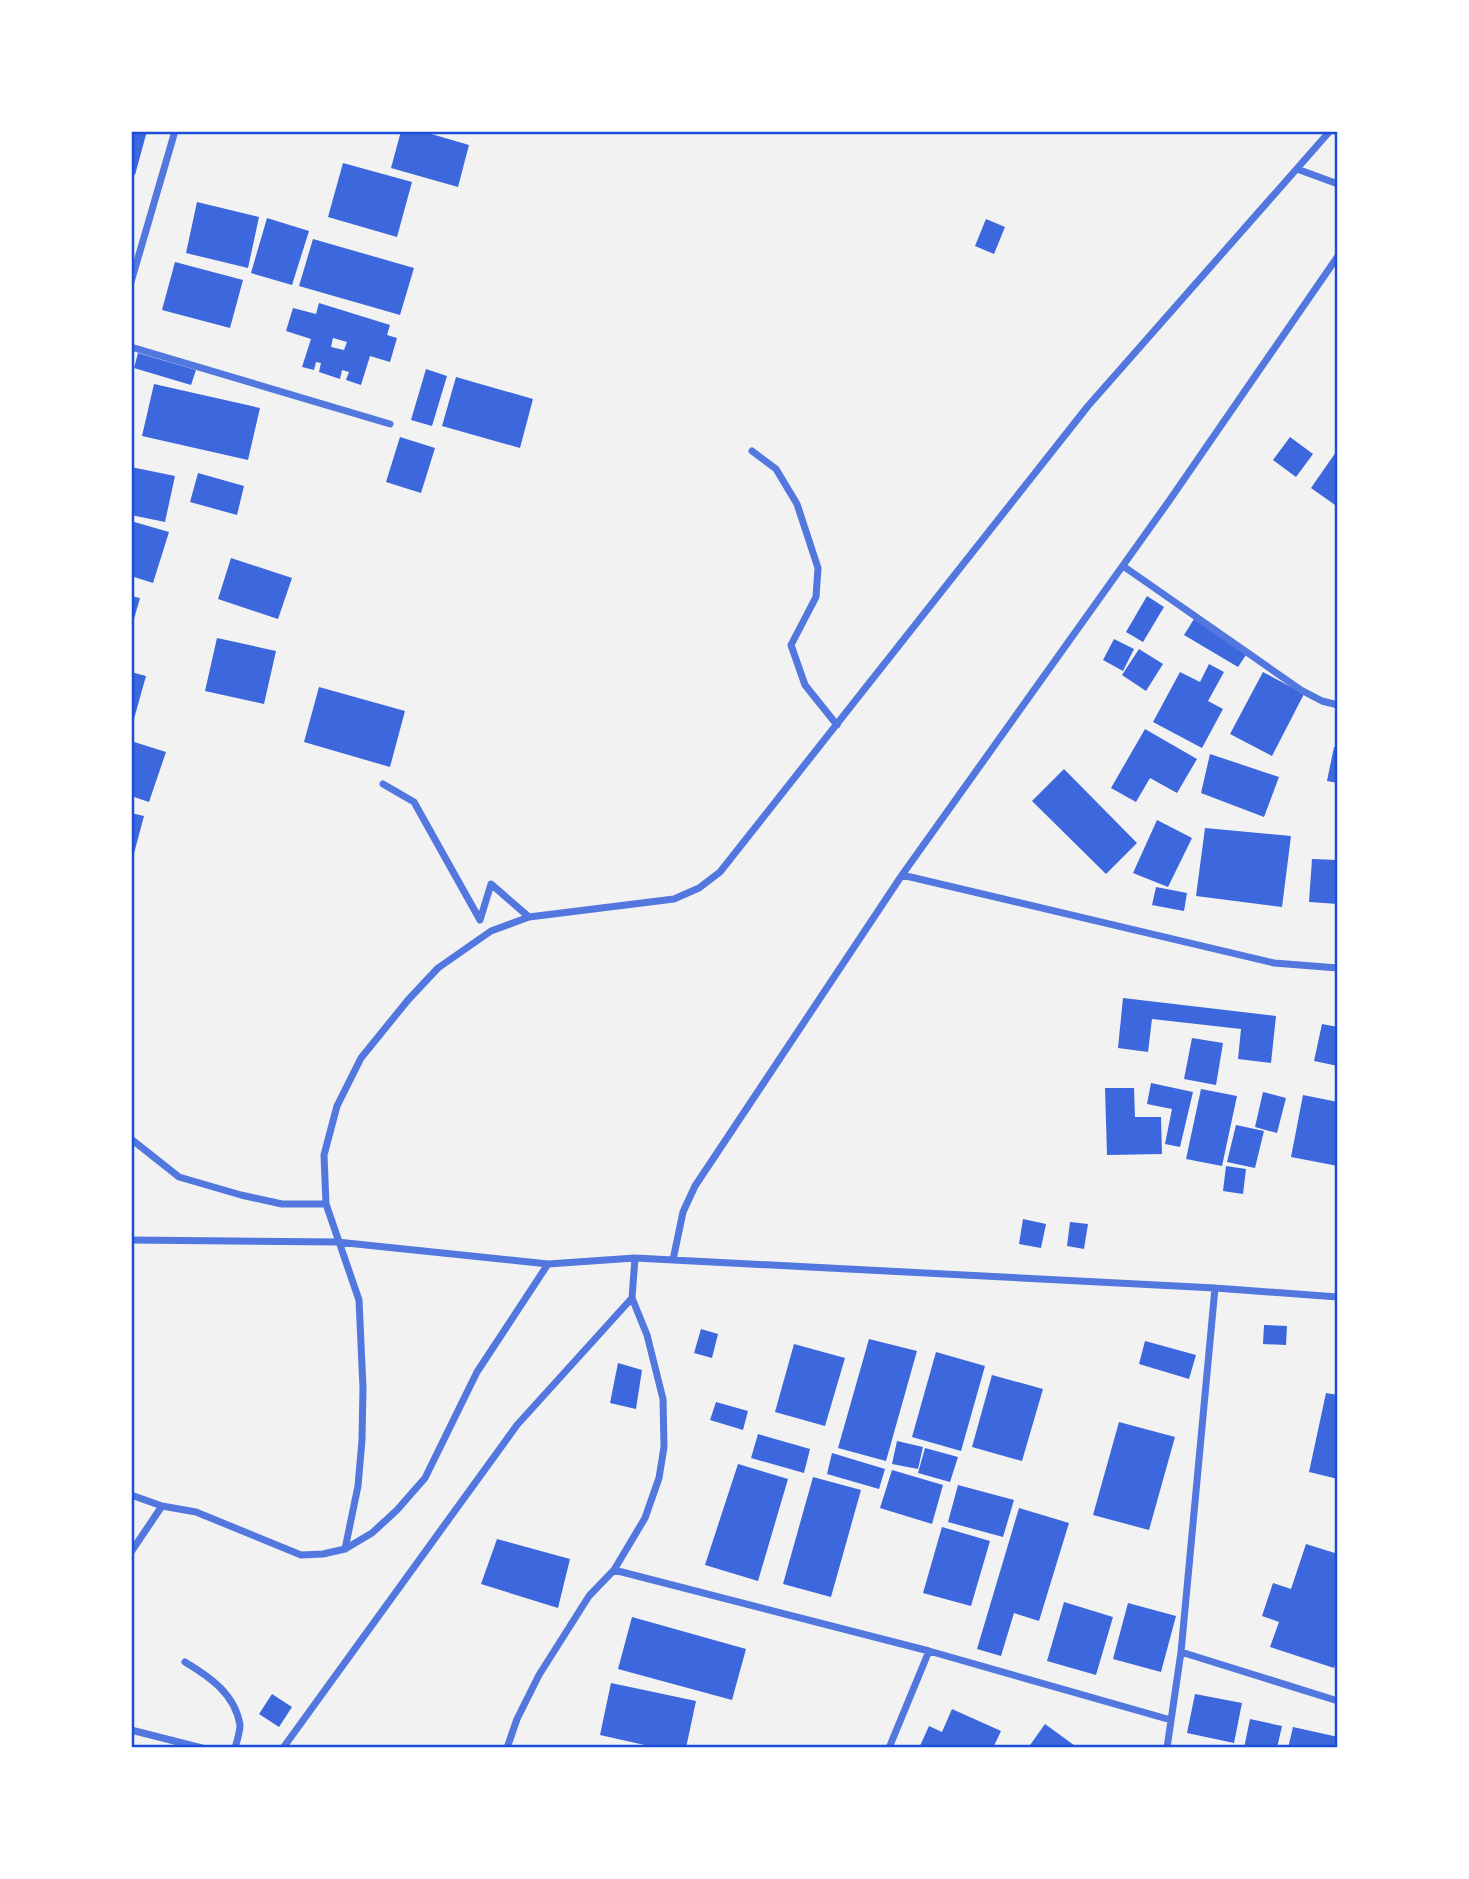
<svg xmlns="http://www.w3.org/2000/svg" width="1469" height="1879" font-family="'Exo 2',sans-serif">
	<rect width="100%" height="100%" fill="#f2f2f2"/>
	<!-- building -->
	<path fill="#3d67dc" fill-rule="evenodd" d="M131,131H147L135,175L131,174Z
		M401,131H421L469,145L458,187L391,168Z
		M343,163L412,182L397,237L328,217Z
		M197,202L259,217L248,268L186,253Z
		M267,218L309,231L292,285L251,273Z
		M986,219L1005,227L994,254L975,246Z
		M313,239L414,268L400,315L299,286Z
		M175,262L243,280L230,328L162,310Z
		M319,303L390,325L387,335L397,338L390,362L370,356L361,385L346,380L349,372L342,370L340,379L319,372L321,363L316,362L314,370L302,367L311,339L286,331L293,308L316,314ZM333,338L347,342L344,350L331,347Z
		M138,353L196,370L191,385L134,368Z
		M426,369L447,376L432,426L411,420Z
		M456,377L533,399L520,448L442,426Z
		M154,384L260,408L248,460L142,436Z
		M400,437L435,448L421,493L386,482Z
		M1290,437L1313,454L1296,477L1273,460Z
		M1338,449V507L1311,488Z
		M131,467L175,476L165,522L131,515Z
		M198,473L244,486L237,515L190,502Z
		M131,521L169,532L153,583L131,576Z
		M231,558L292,578L278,619L218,599Z
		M131,596L140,598L132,626H131Z
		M1147,596L1164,607L1143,642L1126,632Z
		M1194,619L1248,652L1238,667L1184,635Z
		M217,638L276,651L264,704L205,691Z
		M1114,639L1134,649L1123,671L1103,660Z
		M1139,649L1163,664L1146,691L1122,675Z
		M1209,664L1224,672L1208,701L1223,709L1202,748L1153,722L1180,672L1200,682Z
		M131,672L146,676L132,726H131Z
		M1263,672L1304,694L1272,756L1230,734Z
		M319,687L405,711L390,767L304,742Z
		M1145,729L1197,759L1177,793L1150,778L1136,802L1111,788Z
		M131,741L166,752L149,802L131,796Z
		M1334,747L1338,748V783L1327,781Z
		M1210,754L1279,777L1264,817L1201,793Z
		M1064,769L1137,843L1106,874L1032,801Z
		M131,813L144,816L132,861H131Z
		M1157,820L1192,838L1168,887L1133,873Z
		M1205,828L1291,836L1282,907L1196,896Z
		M1312,859L1338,860V904L1309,902Z
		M1156,887L1187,893L1184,911L1152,905Z
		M1123,998L1276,1016L1271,1063L1238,1059L1241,1029L1152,1019L1148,1052L1118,1048Z
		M1322,1024L1338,1027V1066L1314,1061Z
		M1192,1038L1223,1043L1216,1085L1184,1079Z
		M1151,1083L1193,1092L1180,1147L1165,1144L1172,1109L1147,1104Z
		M1105,1088H1134L1135,1117H1161L1162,1154L1107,1155Z
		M1201,1089L1237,1096L1222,1166L1186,1159Z
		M1263,1092L1286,1098L1277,1133L1255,1127Z
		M1303,1095L1338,1102V1166L1291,1157Z
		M1236,1125L1264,1131L1255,1168L1227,1162Z
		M1226,1166L1246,1169L1243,1194L1223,1191Z
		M1023,1219L1046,1224L1041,1248L1019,1244Z
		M1070,1222L1088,1224L1084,1249L1067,1246Z
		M1264,1325L1287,1326L1286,1345L1263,1344Z
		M701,1329L718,1334L712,1358L694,1353Z
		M869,1339L917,1351L886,1461L838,1448Z
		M1145,1341L1196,1355L1189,1379L1139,1364Z
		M794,1344L845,1358L825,1426L775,1412Z
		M936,1352L985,1366L961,1451L912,1437Z
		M618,1363L642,1370L636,1409L610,1403Z
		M992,1375L1043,1389L1022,1461L972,1447Z
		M1326,1393L1338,1395V1479L1309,1472Z
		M716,1402L748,1411L743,1430L710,1420Z
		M1119,1422L1175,1437L1149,1530L1093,1515Z
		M758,1434L810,1449L804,1473L751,1458Z
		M897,1441L923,1447L918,1469L892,1464Z
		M925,1448L958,1457L950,1482L918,1473Z
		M832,1453L885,1469L879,1489L827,1474Z
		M738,1464L788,1479L758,1581L705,1565Z
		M892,1470L943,1485L932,1524L880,1508Z
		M813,1477L861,1490L831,1597L783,1584Z
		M958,1485L1014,1500L1003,1537L948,1522Z
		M1019,1508L1069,1523L1039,1621L1014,1613L1001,1656L977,1649Z
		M942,1527L990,1541L971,1606L923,1593Z
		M497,1539L570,1559L558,1608L481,1584Z
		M1306,1544L1338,1554V1656L1334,1668L1270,1647L1279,1622L1262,1616L1273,1583L1291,1589Z
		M1064,1602L1113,1617L1096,1675L1047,1661Z
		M1128,1603L1176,1616L1161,1672L1113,1659Z
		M632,1617L746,1649L732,1700L618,1669Z
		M611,1683L696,1701L686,1748H658L600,1735Z
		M272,1694L292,1707L279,1727L259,1714Z
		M1195,1694L1242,1703L1234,1743L1187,1733Z
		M952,1709L1001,1731L993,1748H919L929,1726L942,1732Z
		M1250,1719L1282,1726L1277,1748H1244Z
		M1045,1724L1078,1748H1028Z
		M1293,1727L1338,1737V1748H1288Z"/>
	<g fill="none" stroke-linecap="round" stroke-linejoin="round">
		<!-- minor -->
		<path stroke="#5277de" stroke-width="7" d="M1297,169L1338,184
			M131,282L175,131
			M131,347L390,424
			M752,451L776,469L797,504L818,568L816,597L791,645L805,685L837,725
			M1123,566L1301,690L1322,701L1338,705
			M383,784L414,802L480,920L491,884L529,917
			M902,875L1274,963L1338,968
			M131,1139L179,1177L241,1195L282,1204H326
			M131,1240L337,1242L548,1264L635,1258L1215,1288L1338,1297
			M673,1260L683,1212L695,1186L902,875L1169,501L1338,256
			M131,1495L162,1506
			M345,1549L358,1486L362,1440L363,1388L359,1300L326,1204L324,1155L337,1106L361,1058L408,1000L438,968L491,931L529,917L674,899L699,888L720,872L1088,406L1330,131
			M131,1552L162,1506L196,1512L301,1555L323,1554L345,1549L372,1533L397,1510L425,1478L477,1372L548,1264
			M614,1570L929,1651L1171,1720
			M1181,1652L1338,1701
			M185,1662C210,1677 235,1694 240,1725C240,1732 237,1741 235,1748
			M131,1730L202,1748
			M283,1748L517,1425L632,1298
			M507,1748L517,1719L539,1675L589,1596L614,1570L645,1518L659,1478L664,1447L663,1399L647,1335L632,1298L635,1258
			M889,1748L929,1651
			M1167,1748L1181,1652L1215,1288"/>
	</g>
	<!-- border -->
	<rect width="1469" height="1879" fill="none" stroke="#ffffff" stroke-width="266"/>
	<rect x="133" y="133" width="1203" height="1613" fill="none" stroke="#1d4ed8" stroke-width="2.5"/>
</svg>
